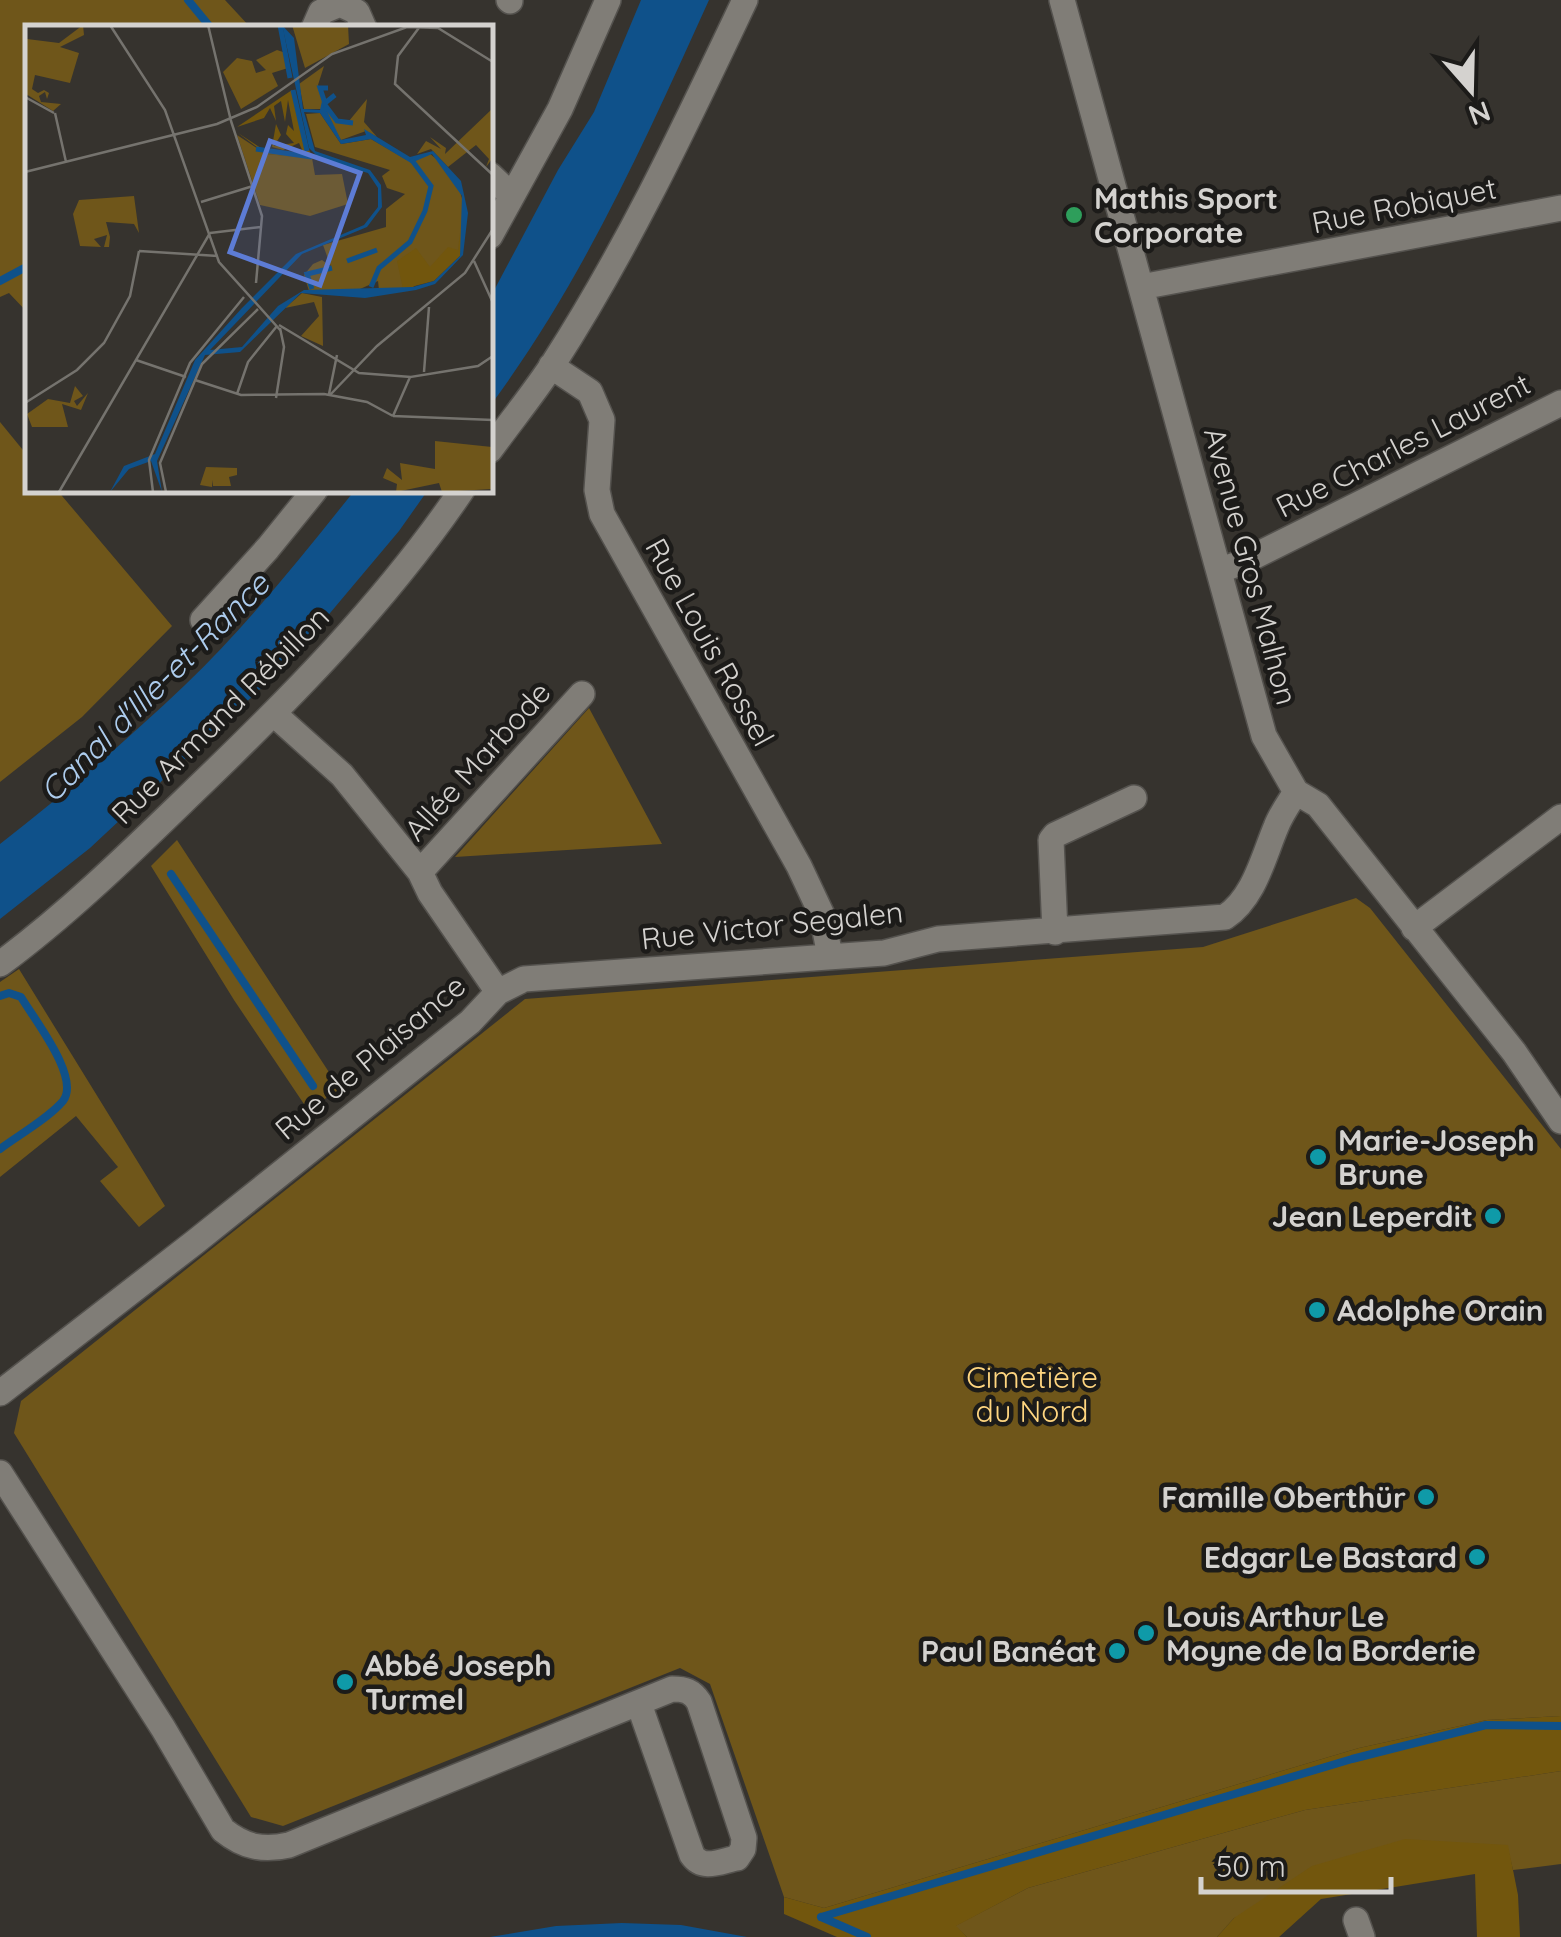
<svg xmlns="http://www.w3.org/2000/svg" width="1561" height="1937" font-family="Quicksand,sans-serif">
	<rect width="100%" height="100%" fill="#36332e"/>
	<!-- green -->
	<path fill="#6f561a" d="M0,0H225L250,27L28,28L27,312L9,293L0,297Z
		M0,422L27,455L28,490H57L172,626L82,717L0,782Z
		M589,708L662,844L455,857Z
		M177,840L340,1089L308,1110L234,1000L151,866Z
		M1356,898L1370,908L1561,1149V1716L1487,1720L1359,1748L824,1908L784,1897L710,1684L680,1668L283,1826L251,1817L14,1433L21,1401L525,999L1203,947Z
		M19,969L165,1206L139,1227L100,1181L118,1167L76,1116L0,1177V982Z
		M1561,1771V1864L1513,1870L1507,1845L1234,1918L1217,1937H967L955,1926L1028,1888L1305,1810Z"/>
	<!-- forest -->
	<path fill="#72560d" d="M1561,1716V1771L1305,1810L1028,1888L956,1926L967,1937H837L784,1914V1897L824,1908L1359,1748L1487,1720Z
		M1405,1839L1508,1845L1518,1895L1520,1937H1477L1475,1874L1321,1899L1279,1937H1217L1234,1918L1312,1866Z"/>
	<!-- water -->
	<path fill="#0f518a" d="M641,0H709C645,141 583,281 490,406V298L558,170L594,112Z
		M355,490H428L399,531L288,663L90,848L0,919V844C64,794 126,741 185,685C247,626 301,557 355,490Z
		M622,1923L681,1925L747,1937H490L556,1926Z"/>
	<g fill="none" stroke-linecap="round" stroke-linejoin="round">
		<!-- stream -->
		<path stroke="#0f518a" stroke-width="8" d="M188,0L211,28
			M0,281L28,266
			M171,874L313,1086
			M0,996L9,993L21,997C34,1019 81,1078 63,1101C49,1118 17,1136 0,1149
			M821,1917L1352,1759L1486,1725L1561,1726
			M821,1917L867,1937"/>
		<defs>
			<path id="minor" d="M509,0L510,1
				M1062,0L1264,736L1296,792L1318,805L1514,1052L1561,1121
				M314,28L321,12L340,4L357,12L364,28
				M490,175L512,196
				M490,236L560,109L608,0
				M1141,287L1561,208
				M551,366L590,392L602,420L597,490L602,514L799,866L822,915L830,956
				M490,450C511,421 534,393 553,364C628,248 686,124 745,0
				M1220,570L1241,563L1561,403
				M203,620L268,548L315,490
				M420,872L582,694
				M1414,928L1561,817
				M1055,932L1051,840L1055,835L1134,798
				M0,964C69,913 132,851 194,791C291,698 386,602 462,490
				M498,992L524,979L884,953L938,939L1225,917C1254,898 1263,858 1276,827C1281,814 1289,803 1296,792
				M0,1393L195,1242L470,1022L498,992L430,893L420,872L342,775L274,714
				M0,1473L163,1728L223,1830C244,1847 263,1851 289,1845L672,1689C685,1689 692,1691 699,1702L744,1838L743,1849L737,1858C721,1861 703,1871 692,1855L639,1704
				M1356,1920L1362,1937"/>
		</defs>
		<!-- minor casing -->
		<use href="#minor" stroke="#54524e" stroke-width="28"/>
		<!-- minor -->
		<use href="#minor" stroke="#807d77" stroke-width="25"/>
	</g>
	<!-- markers -->
	<circle fill="#2e9e5b" stroke="#1c1b19" stroke-width="4" cx="1074" cy="215" r="10"/>
	<g fill="#0f9aa8" stroke="#1c1b19" stroke-width="4">
		<circle cx="1318" cy="1157" r="10"/>
		<circle cx="1493" cy="1216" r="10"/>
		<circle cx="1317" cy="1310" r="10"/>
		<circle cx="1426" cy="1497" r="10"/>
		<circle cx="1477" cy="1557" r="10"/>
		<circle cx="1146" cy="1633" r="10"/>
		<circle cx="1117" cy="1651" r="10"/>
		<circle cx="345" cy="1682" r="10"/>
	</g>
	<g text-anchor="middle" dominant-baseline="central" stroke-width="9" stroke-linejoin="round" paint-order="stroke">
		<!-- poi labels -->
		<g font-size="30" font-weight="bold" fill="#d4d2cf" stroke="#1c1b19" text-anchor="start">
			<text x="1094" y="198">Mathis Sport<tspan x="1094" dy="34">Corporate</tspan></text>
			<text x="1338" y="1140">Marie-Joseph<tspan x="1338" dy="34">Brune</tspan></text>
			<text x="1473" y="1216" text-anchor="end">Jean Leperdit</text>
			<text x="1337" y="1310">Adolphe Orain</text>
			<text x="1406" y="1497" text-anchor="end">Famille Oberthür</text>
			<text x="1457" y="1557" text-anchor="end">Edgar Le Bastard</text>
			<text x="1166" y="1616">Louis Arthur Le<tspan x="1166" dy="34">Moyne de la Borderie</tspan></text>
			<text x="1097" y="1651" text-anchor="end">Paul Banéat</text>
			<text x="365" y="1665">Abbé Joseph<tspan x="365" dy="34">Turmel</tspan></text>
		</g>
		<!-- street labels -->
		<g font-size="30" fill="#d4d2cf" stroke="#1c1b19">
			<text transform="translate(1404 205) rotate(-11)">Rue Robiquet</text>
			<text transform="translate(1403 445) rotate(-27)">Rue Charles Laurent</text>
			<text transform="translate(1251 566) rotate(75)">Avenue Gros Malhon</text>
			<text transform="translate(710 642) rotate(61)">Rue Louis Rossel</text>
			<text transform="translate(220 715) rotate(-45)">Rue Armand Rébillon</text>
			<text transform="translate(477 761) rotate(-48)">Allée Marbode</text>
			<text transform="translate(772 925) rotate(-6)">Rue Victor Segalen</text>
			<text transform="translate(370 1057) rotate(-40)">Rue de Plaisance</text>
		</g>
		<!-- park labels -->
		<g font-size="30" fill="#ffd680" stroke="#1c1b19">
			<text x="1032" y="1377">Cimetière<tspan x="1032" dy="34">du Nord</tspan></text>
		</g>
		<!-- water labels -->
		<g font-size="32" font-style="italic" fill="#adcced" stroke="#1c1b19">
			<text transform="translate(154 687) rotate(-45)">Canal d'Ille-et-Rance</text>
		</g>
	</g>
	<!-- overview -->
	<g transform="translate(25 25)">
		<rect width="468" height="468" fill="#36332e"/>
		<path d="M58,0L59,10L35,22L54,28L45,58L10,50L7,64L13,68L19,65L24,68L22,74L20,67L14,71L16,77L36,79L28,86L1,69L2,14L34,18ZM267,0H323L324,19L280,43ZM252,25L261,28L263,43L247,48L253,61L216,84L198,47L212,33L227,36L231,48L241,45L231,35ZM299,41L293,60L308,93L324,96L342,74L339,97L352,112L341,106L316,115L297,84H279L274,59ZM467,84V134L461,142L464,134L451,120L423,142L406,124L392,129L401,116L416,124L405,112L421,123L420,129ZM295,88L316,119L346,114L382,135L404,128L414,136L433,158L440,185L436,228L388,262L354,265L353,256L326,268L284,266L279,250L288,239L297,235L306,242L298,220L361,202V184L380,169L362,163L357,151L365,145L290,122L281,89ZM212,110L241,129L287,133L290,150L317,149L323,179L285,191L235,180ZM109,171L114,208L109,199L81,197L85,212L84,222H79L82,210L69,214L76,222L55,221L48,189L54,175ZM277,268L297,272L298,321L276,311L294,291L289,277L260,283ZM50,361L58,371L49,376L52,381L63,368L56,385L37,379L43,402H7L2,389L23,374L45,378ZM410,416L467,422V464L417,467L414,458L371,467L372,459L358,453L362,443L377,455L375,438L410,444ZM181,442L212,443V450L204,452L206,461H188L187,455V462L175,460Z" fill="#6f561a"/>
		<path d="M267,65L279,116L289,134L241,129L213,108L239,125L279,129L274,118L258,125L247,122L251,99L256,110L249,121L269,118L261,109L263,100L269,106L263,75L260,97L256,76L249,81L251,96L245,83L239,93L212,102ZM435,208V231L409,256L378,264L372,236L391,223L405,242L423,222L433,225Z" fill="#72560d"/>
		<path d="M257,0L269,13L278,84L295,85L297,76L316,115L341,110L339,104L385,132L408,126L436,156L443,188L438,230L410,259L391,265L340,273L276,268L215,327L180,330L132,436L137,467L126,436L104,444L85,467L99,441L130,429L170,335L217,283L271,229L339,200L353,182V163L343,148L296,135L284,123ZM279,87L295,88L316,119L346,114L386,138L407,129L437,171L435,231L409,256L388,262L279,265L253,281L217,322L185,325L277,229L342,202L357,182L356,160L345,145L290,126Z" fill="#0f518a" fill-rule="evenodd"/>
		<path fill="none" stroke="#0f518a" stroke-width="5" d="M255,0L265,53M303,63H295L300,78L310,70M268,65L282,126M300,80L312,96L328,98M231,124L287,132M322,236L352,225M346,262L354,243L385,217L400,186L406,161L386,134M287,264L282,249L307,243"/>
		<path fill="none" stroke="#75736e" stroke-width="2.5" d="M85,0L140,85L194,237L256,306M183,0L206,96M396,0L373,31L370,59L468,150M0,72L29,88M30,88L41,137M206,96L237,191L231,258M0,147L192,99L232,82L307,29L382,2L413,3L468,37M176,177L228,161M185,208L236,202M114,226L193,231M449,236L468,278M254,300L334,348L386,352M111,335L161,352M399,347L404,282M170,355L216,370L299,369L342,377L368,391M212,369L223,337L252,301M304,369L312,330M305,370L352,321L440,248L468,204M251,373L259,322L255,303M0,378L52,345L79,318L105,271L114,226M368,391L468,395M368,391L385,352L453,341L468,331M34,467L185,208M128,467L124,435L165,338L219,272M141,467L135,438L177,339L233,284"/>
		<path fill="#5d7cd5" fill-opacity="0.15" stroke="#5d7cd5" stroke-width="5" d="M245,116L335,148L295,260L205,227Z"/>
		<rect width="468" height="468" fill="none" stroke="#d4d2cf" stroke-width="5"/>
	</g>
	<!-- north arrow -->
	<g transform="translate(1471 90) rotate(160)" stroke="#1c1b19" stroke-width="8" paint-order="stroke">
	<path d="M0-8L18 38L0 25L-18 38Z" fill="#d4d2cf"/>
	<text y="-15" font-size="28" font-weight="bold" text-anchor="middle" fill="#d4d2cf">N</text>
	</g>
	<!-- scale -->
	<path d="M1201 1877v15h190v-15" fill="none" stroke="#d4d2cf" stroke-width="5"/>
	<text x="1216" y="1877" font-size="30" fill="#d4d2cf" stroke="#1c1b19" stroke-width="8" paint-order="stroke">50 m</text>
</svg>
